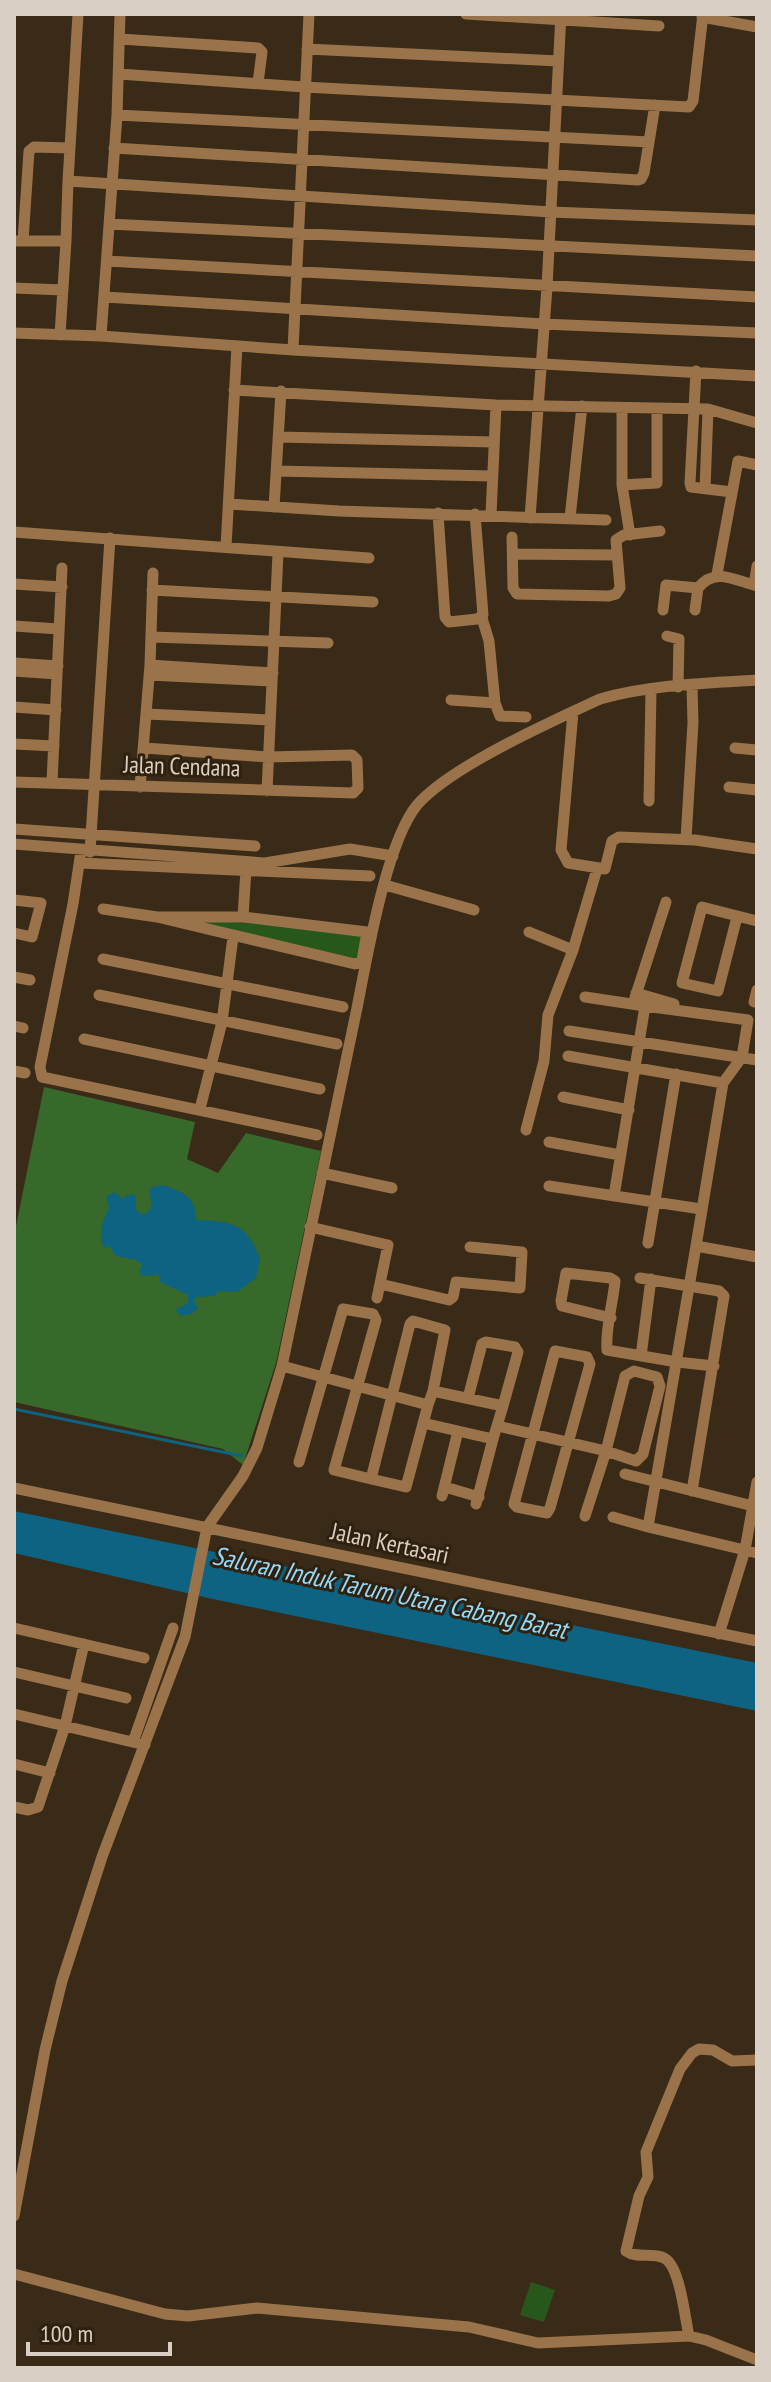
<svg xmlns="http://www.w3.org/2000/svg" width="771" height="2382" font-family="'PT Sans Narrow',sans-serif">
	<rect width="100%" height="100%" fill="#3a2a18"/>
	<!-- green -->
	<path fill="#28571c" d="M220,921L362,933L357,962L182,922Z
		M531,2282L555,2290L544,2322L520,2315Z"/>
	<!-- forest -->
	<path fill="#36692a" d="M44,1087L195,1122L187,1159L218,1173L246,1133L321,1151L276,1363L243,1465L223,1449L14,1402V1236Z"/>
	<!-- water -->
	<path fill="#0d6381" d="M163,1185C183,1192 196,1197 196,1220C231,1221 247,1223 260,1259L256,1278L237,1292L218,1291L214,1296L196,1297L194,1301L198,1308L191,1314L181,1316L175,1310L188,1303V1295L160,1282L159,1275L143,1276L139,1273L142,1264L136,1260L116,1256L109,1246L104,1248C98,1232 102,1223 109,1208L106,1197L114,1192L123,1199L127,1195H135L136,1209L139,1213L146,1214L152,1206L149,1191L152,1187Z
		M14,1511L757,1663V1711L208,1598L14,1553Z"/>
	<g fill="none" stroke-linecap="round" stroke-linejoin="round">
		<!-- stream -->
		<path stroke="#0d6381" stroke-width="3" d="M14,1409L242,1456"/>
		<!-- minor -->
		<path stroke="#9b734a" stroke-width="11" d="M466,14L659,26
			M702,17L757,27
			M120,39L258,48L262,52L258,83
			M307,49L558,61
			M119,74L304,87L689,107L693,101L703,14
			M117,115L649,142
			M114,148L638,180L641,179L644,173L655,105
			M68,181L78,14
			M109,224L757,256
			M14,241H66L68,181L551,212L757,220
			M23,241L29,151L34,147L70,148
			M107,261L757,297
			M14,288L63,290
			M105,297L543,324L757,333
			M14,333L101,336L293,350L757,376
			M60,335L66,241
			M101,336L117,115L120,14
			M293,350L309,14
			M696,371L690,483L691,487L732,492
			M234,390L496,405L708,409L757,423
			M622,409V485L657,483V410
			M279,437L493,442
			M277,471L491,476
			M622,485L630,535
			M705,489L708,409
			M229,504L339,511L606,520
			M274,507L281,391
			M438,513L445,617L449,622L477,619L483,615L475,514
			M491,515L496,405
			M530,518L547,287L561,14
			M570,518L582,406
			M14,532L369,558
			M512,537L513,588L517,594L609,596L616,594L620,588L616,540L624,535L660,531
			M226,547L237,346
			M513,554L616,555
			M717,574L738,461L757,465
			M14,584L62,587
			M754,585L757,566
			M152,590L373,602
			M663,610L666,585L698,588
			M695,610L698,588C715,567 734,580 757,586
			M482,618L489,641L495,703
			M14,626L59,629
			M667,636L679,639L678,687
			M151,637L328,643
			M14,663L58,666
			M150,665L273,673
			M14,671L57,674
			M149,675L272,681
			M451,700L495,703L500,716L526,717
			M14,707L56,710
			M573,712L561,850L568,863L605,869L612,841L619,837L695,840L757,849
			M147,714L270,720
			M14,744L54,746
			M735,748L757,750
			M14,782L353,793L358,788L357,760L352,755L268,757L145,748
			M52,782L62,568
			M140,787L150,665L153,573
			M729,787L757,790
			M267,791L278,553
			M649,801L651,691
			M14,829L255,846
			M686,839L693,723L692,686
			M14,844L265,863L350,849L393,856
			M81,851L73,904L40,1067L42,1077L317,1135
			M90,852L110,538
			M80,863L370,876
			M385,885L474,910
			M14,900L41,903L32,937L14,933
			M103,909L157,917L355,964L362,961L367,932L243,917H157
			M243,917L246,869
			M737,917L718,991L682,983L702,907L757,921
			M529,932L573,950
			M103,959L343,1007
			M14,977L30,980
			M636,993L674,1004
			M99,995L337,1044
			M585,997L645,1006L614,1196
			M754,1002L757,990
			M633,1004L666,902
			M645,1006L748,1020L742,1057L723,1083L696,1246
			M14,1026L23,1028
			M569,1031L757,1060
			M84,1039L320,1089
			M568,1056L723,1083
			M14,1071L25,1073
			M563,1097L629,1110
			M200,1109L222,1022L233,937
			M526,1130L544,1061L548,1015L573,950L597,869
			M549,1142L620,1155
			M322,1173L392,1188
			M549,1186L701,1209
			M310,1227L388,1245L377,1298
			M648,1243L676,1074
			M757,1257L696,1246L648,1527L757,1553
			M640,1278L719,1291L724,1296L692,1491
			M380,1284L449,1300L453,1297L456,1282L520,1288L522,1252L470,1247
			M611,1318L562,1306L561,1301L566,1273L610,1278L615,1281C613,1303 605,1329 607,1350L677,1362L714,1366
			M555,1351L587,1357L590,1364L550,1508L547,1513L517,1507L514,1504Z
			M641,1356L651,1279
			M282,1366L428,1405L406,1487L371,1479
			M468,1398L482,1344L486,1342L515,1347L518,1352L503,1406
			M423,1423L493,1439L503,1406L433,1391
			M498,1426L606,1451L636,1461L643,1454L660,1386L657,1377L634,1371L625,1376L606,1451L585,1516
			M299,1462L343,1309L373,1314L376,1320L334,1470L371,1479L410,1324L413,1321L445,1330L433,1391L428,1405
			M625,1474L753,1506
			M445,1487L479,1497
			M14,1488L757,1641
			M442,1496L458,1431
			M476,1504L493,1439
			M613,1517L648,1527
			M14,1628L144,1658
			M719,1634L745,1550L757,1482
			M14,1672L126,1698
			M14,1714L145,1745
			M133,1742L173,1628
			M14,1764L50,1773
			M14,1807L28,1810L38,1807L65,1726L84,1644
			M14,2216L45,2050L62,1981L102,1857L185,1637L207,1527L243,1476L257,1448L282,1366C306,1246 333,1128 357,1008C367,958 386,843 417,805C451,766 551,722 600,699C648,685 707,683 757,680
			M14,2274L165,2314L188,2316L257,2308L469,2327L538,2343L689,2336L706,2340L757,2360
			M689,2336C685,2319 680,2265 664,2258C652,2252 637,2259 626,2251L639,2196L648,2177L646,2152L680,2069L692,2053L699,2049L713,2050L732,2061L757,2060"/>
	</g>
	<g text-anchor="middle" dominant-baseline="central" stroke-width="6" stroke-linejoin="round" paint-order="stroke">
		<!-- street labels -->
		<g font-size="24" fill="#dacfc4" stroke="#30210e">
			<text transform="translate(182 766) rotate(2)">Jalan Cendana</text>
			<text transform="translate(390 1543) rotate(12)">Jalan Kertasari</text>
		</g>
		<!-- water labels -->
		<g font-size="26" font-style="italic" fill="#93d9fa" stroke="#30210e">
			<text transform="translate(390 1592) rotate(12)">Saluran Induk Tarum Utara Cabang Barat</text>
		</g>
	</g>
	<!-- border -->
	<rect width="771" height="2382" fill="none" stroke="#dacfc4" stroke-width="32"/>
	<!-- scale -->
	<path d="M28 2342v12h142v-12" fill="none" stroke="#dacfc4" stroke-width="4"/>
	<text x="40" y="2342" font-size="24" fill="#dacfc4" stroke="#30210e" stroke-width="6" paint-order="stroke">100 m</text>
</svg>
